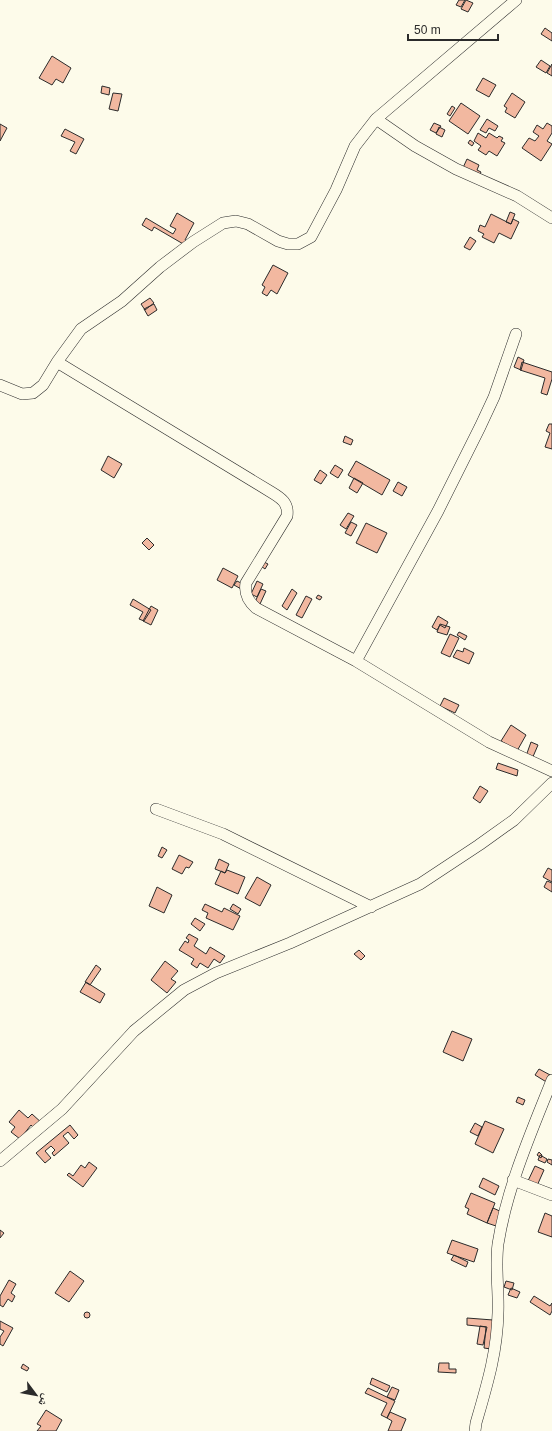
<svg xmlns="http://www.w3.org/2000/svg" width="552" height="1431" font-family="Arial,'Noto Naskh Arabic',sans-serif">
	<rect width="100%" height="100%" fill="#fdfbea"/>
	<!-- building -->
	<path fill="#f2b8a0" stroke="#2b2b2b" d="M459,0H465L461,7L456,5Z
		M466,0L473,3L468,12L461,9Z
		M545,28L552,33V41L541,34Z
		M52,56L71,68L63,83L56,79L52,85L39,78Z
		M541,60L550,66L546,73L536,67Z
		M552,64V76L547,73Z
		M483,78L496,85L489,97L476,90Z
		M102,86L110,88L109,95L101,93Z
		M113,93L122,94L118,111L109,109Z
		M512,93L525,102L515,118L505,112L507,108L504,106Z
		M461,103L480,116L468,134L449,121Z
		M452,106L455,108L450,116L447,114Z
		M487,119L498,126L495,131L489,128L486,133L480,130Z
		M434,123L441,126L436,133L430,130Z
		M547,123L552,126V133L547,141L552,144L541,161L522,148L529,138L535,141L539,136L533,132L537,125L543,129Z
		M0,124L7,128L0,141Z
		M439,127L445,130L442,137L436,134Z
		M65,129L84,139L76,154L70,151L75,142L61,136Z
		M478,133L486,138L489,133L497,138L499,136L503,138L501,141L505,143L497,156L489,151L486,155L478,150L481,146L474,141Z
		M470,140L474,143L472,146L468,143Z
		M467,159L479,165L477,170L481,172L477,180L461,172Z
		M510,212L515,214L511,224L506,222Z
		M177,213L194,223L185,240L187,242L185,245L154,227L152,231L142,225L146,218L173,234L176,229L170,226Z
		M491,214L511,224L513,219L519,222L511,239L499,233L494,243L482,237L484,234L478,231L480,225L485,227Z
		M470,237L476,241L470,250L464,247Z
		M273,265L288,273L277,294L271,290L267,296L262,293L265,287L262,285Z
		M150,298L154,303L145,310L141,304Z
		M154,304L157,310L148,316L144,309Z
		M518,357L524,360L521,370L514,367Z
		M522,362L552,372V379L547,395L541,393L545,378L520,370Z
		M549,424H552V449L545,447L550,433L546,431Z
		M345,436L353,440L351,445L343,442Z
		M108,456L122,464L114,478L101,470Z
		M356,461L390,480L382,495L348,475Z
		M335,465L343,470L338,478L330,473Z
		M320,470L327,475L321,484L314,480Z
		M354,478L363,483L357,493L349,488Z
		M398,482L407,487L402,496L393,491Z
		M348,513L354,516L346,529L340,525Z
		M351,522L357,525L351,536L345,533Z
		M366,523L387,533L377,553L356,543Z
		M147,538L154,545L149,550L142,543Z
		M264,562L268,564L265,569L261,566Z
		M223,568L238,576L232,588L217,580Z
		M237,581L245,585L243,590L234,585Z
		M257,581L263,584L257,597L251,594Z
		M261,589L266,591L260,604L255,602Z
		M292,589L297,593L287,610L282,606Z
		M318,595L322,597L320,600L316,598Z
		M306,596L312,599L302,618L296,615Z
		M133,599L151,610L144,621L139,619L143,612L130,605Z
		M151,606L158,610L151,625L143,621Z
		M438,616L448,622L445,628L440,625L437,630L432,627Z
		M440,624L450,627L447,635L437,632Z
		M459,632L467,636L465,640L457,635Z
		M450,634L459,638L450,657L441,653Z
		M464,648L474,653L469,664L453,657L457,650L463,652Z
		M444,698L459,705L455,713L440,706Z
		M511,725L526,735L517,751L501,741Z
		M531,742L538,745L532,759L526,756Z
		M498,763L518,770L517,776L496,769Z
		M480,786L488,791L480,803L473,798Z
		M162,847L167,850L162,858L158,856Z
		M179,855L193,862L189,868L186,867L182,874L172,869Z
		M219,859L229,864L225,873L215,869Z
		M548,868L552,870V882L543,877Z
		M227,870L245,877L238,894L215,884L221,871L225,873Z
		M257,877L271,885L260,906L245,898Z
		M547,881L552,883V892L544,887Z
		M157,887L172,895L164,913L149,906Z
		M205,904L222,912L224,908L240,916L233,930L206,918L208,913L202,910Z
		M233,904L241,909L238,914L230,909Z
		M195,918L205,924L200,931L191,924Z
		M189,934L198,939L194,946L206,954L210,947L225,956L220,963L214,959L208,968L200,963L197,968L191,964L194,959L179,950L185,941L188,943L189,940L186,938Z
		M359,950L365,956L361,960L354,954Z
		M165,961L178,971L171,979L176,982L167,993L151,980Z
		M96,965L101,969L90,985L85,982Z
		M86,982L105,994L100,1003L80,992Z
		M452,1031L472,1039L463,1061L443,1052Z
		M539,1069L552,1076L548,1083L535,1075Z
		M518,1097L525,1100L523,1105L516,1102Z
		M19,1110L28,1118L32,1114L43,1124L37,1131L31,1125L20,1139L11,1132L15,1127L9,1122Z
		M485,1121L504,1129L493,1153L475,1144Z
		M475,1123L482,1127L478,1136L470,1132Z
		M70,1125L78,1135L74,1139L68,1132L63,1136L69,1143L54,1156L52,1153L55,1150L51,1146L45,1151L51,1158L45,1163L36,1153Z
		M539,1152L542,1155L541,1158L537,1155Z
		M540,1155L547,1159L545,1163L538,1160Z
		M548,1159L552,1160V1165L547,1162Z
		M89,1162L97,1168L83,1187L67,1175L69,1173L73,1176L81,1165L85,1168Z
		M535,1166L544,1170L536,1188L527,1183Z
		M483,1178L499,1186L495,1195L479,1187Z
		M471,1193L495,1203L487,1223L467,1214L469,1209L465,1207Z
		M493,1208L502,1212L496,1226L487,1223Z
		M545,1213L552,1216V1237L538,1232Z
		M0,1230L4,1233L0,1238Z
		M452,1240L478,1249L474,1262L447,1253Z
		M454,1255L468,1262L466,1267L451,1260Z
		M70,1271L84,1281L69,1302L55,1293Z
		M9,1280L16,1284L11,1293L15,1296L12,1302L8,1299L3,1307L0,1305V1296Z
		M506,1281L514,1283L512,1290L504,1287Z
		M511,1288L520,1292L517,1298L508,1295Z
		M534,1296L550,1306L552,1303V1311L550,1315L530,1302Z
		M84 1315a3 3 0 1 1 6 0a3 3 0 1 1-6 0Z
		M467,1318L493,1320L491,1349L484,1348L486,1327L467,1325Z
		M0,1321L13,1328L3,1346L0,1344V1337L4,1331L0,1329Z
		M480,1326L487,1327L483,1345L477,1344Z
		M439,1363H449V1369H456V1373L438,1372Z
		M23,1364L29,1368L27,1371L21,1368Z
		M372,1378L390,1386L387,1392L370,1384Z
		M392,1387L399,1390L395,1400L387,1397Z
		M368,1388L395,1401L387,1418L381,1415L387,1403L365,1393Z
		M46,1410L62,1420L56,1431H37L41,1426L37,1424Z
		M390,1412L406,1419L401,1431H388L392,1421L387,1418Z"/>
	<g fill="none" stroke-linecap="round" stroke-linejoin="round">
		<defs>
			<path id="minor" d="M376,119L415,146L456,169L517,196L552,218
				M57,362L271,492C281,498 289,503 287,516L246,583C244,594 248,601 256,608L356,661L489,742L552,771
				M0,385L22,394L33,393L43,385L57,362L81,329L122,301L160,267L193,242L223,223L236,221L248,224L278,241L288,244H298L311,237L336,190L355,146L376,119L516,0
				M356,661L438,511L480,427L494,397L516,334
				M156,809L223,834L371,907
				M0,1161L62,1109L134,1031L184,990L216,973L290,943L420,884L479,845L514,820L552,783
				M513,1180L552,1195
				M475,1431L476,1423C487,1385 497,1353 498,1313C499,1290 495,1267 498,1244C507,1187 531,1133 552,1080"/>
		</defs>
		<!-- minor casing -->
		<use href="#minor" stroke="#2b2b2b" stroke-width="12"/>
		<!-- minor -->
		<use href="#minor" stroke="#fdfbea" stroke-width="11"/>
	</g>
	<!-- north arrow -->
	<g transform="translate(36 1395) rotate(122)" stroke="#fdfbea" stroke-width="3" paint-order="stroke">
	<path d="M0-3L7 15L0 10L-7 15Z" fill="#2b2b2b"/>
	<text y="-6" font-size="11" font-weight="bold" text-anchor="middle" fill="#2b2b2b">ش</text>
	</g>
	<!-- scale -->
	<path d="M408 34v6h90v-6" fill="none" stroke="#2b2b2b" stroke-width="2"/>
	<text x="414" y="34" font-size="12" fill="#2b2b2b" stroke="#fdfbea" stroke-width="3" paint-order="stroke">50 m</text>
</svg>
